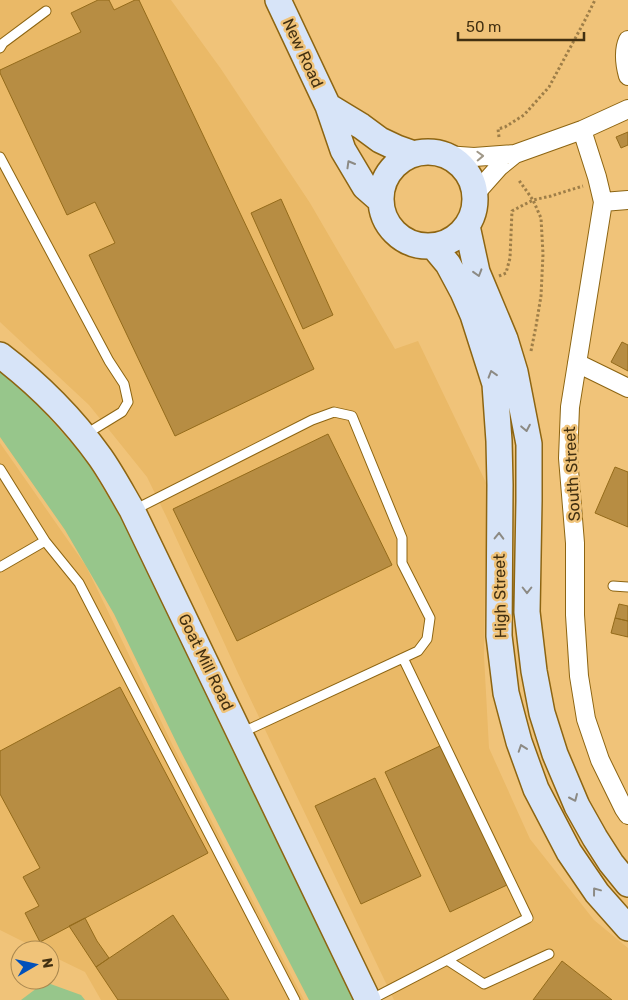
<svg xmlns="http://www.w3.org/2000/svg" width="628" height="1000" font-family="Rubik,sans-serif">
	<rect width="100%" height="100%" fill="#f0c379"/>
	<!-- built -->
	<path fill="#eab967" d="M0,0H171L221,69L310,203L395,349L418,341L489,489L485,572L484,656L489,748L530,839L594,920L628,948V1000H394L237,671L167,518L147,477L89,405L0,322Z
		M0,443L86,566L173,746L304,1000H101L85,972L50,955V950H40L0,930Z"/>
	<!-- green -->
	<path fill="#97c68b" d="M0,371L28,394L85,458L140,550L354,1000H309L180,750L114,614L65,530L0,437Z
		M45,982L81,995L85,1000H21Z"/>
	<!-- building -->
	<path fill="#b78d43" stroke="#946b1b" d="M98,0H109L114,10L135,0H139L314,369L175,436L89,255L115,243L95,202L67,215L0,73V70L81,32L71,13Z
		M628,132V145L621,148L616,137Z
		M281,199L333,315L303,329L251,213Z
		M622,342L628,345V371L611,362Z
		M328,434L392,565L237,641L173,509Z
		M615,467L628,472V527L595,513Z
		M619,604L628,606V621L615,618Z
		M615,618L628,621V637L611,633Z
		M120,687L208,853L40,942L25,913L39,906L23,877L40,868L0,794V751Z
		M440,746L507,885L450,912L385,772Z
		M375,778L421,876L361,904L315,806Z
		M173,915L229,1000H118L96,967Z
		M85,918L97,941L109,958L96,967L69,926Z
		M562,961L612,1000H533Z"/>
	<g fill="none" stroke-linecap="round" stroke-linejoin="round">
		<defs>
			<path id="lane" d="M0,48L3,43L46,11
				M0,157L109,361L124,384L128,402L122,412L86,434
				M0,469L45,541
				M134,510L312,420L334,412L352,416L402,538V563L430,618L427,639L418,651L241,733
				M0,567L45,541L79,583L295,1000
				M613,586L628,587
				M447,960L484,984L549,954
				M370,1000L528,918L403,658"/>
			<path id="street" d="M628,40C623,51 625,65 628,76
				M582,130L597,177L603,202L570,407L568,458L575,543V615L579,676L586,719L600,760L624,809L628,815
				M445,155L474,157L515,154L582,130L628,109
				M475,194L499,167L515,154
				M603,202L628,200
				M577,363L628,388"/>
			<path id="secondary" d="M278,0L328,106L343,150L365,187L381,201
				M328,106L361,126L380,140L397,148L414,154
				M381 199a47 47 0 1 1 94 0a47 47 0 1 1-94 0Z
				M467,226L477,272L505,339L515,372L529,444V501L527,612L534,671L542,713L555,754L577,806L595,838L611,863L628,884
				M433,246L448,264L463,292L473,315L495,384L499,441L500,485L499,636L506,693L519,742L536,789L569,852L597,893L628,928
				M0,355C38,384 72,418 100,457C112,474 122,493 132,510L368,1000"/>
		</defs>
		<!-- lane casing -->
		<use href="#lane" stroke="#8d6512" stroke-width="11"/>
		<!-- street casing -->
		<use href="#street" stroke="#8d6512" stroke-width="20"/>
		<!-- secondary casing -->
		<use href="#secondary" stroke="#8d6512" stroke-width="28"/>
		<!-- path -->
		<path stroke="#9e7e48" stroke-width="3" stroke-dasharray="2.5 2.5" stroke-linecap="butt" d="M499,137L498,129L505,127L524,115L549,87L584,22L595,0
			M499,276L506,273L510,258L512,211L533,200L518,179
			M531,351L536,326L541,296L543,254L541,218L533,200L551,196L583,186"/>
		<!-- lane -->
		<use href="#lane" stroke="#fff" stroke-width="9"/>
		<!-- street -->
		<use href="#street" stroke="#fff" stroke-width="18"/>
		<!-- secondary -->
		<use href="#secondary" stroke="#d7e4f8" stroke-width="25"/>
	</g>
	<!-- one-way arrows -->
	<defs><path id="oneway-chevron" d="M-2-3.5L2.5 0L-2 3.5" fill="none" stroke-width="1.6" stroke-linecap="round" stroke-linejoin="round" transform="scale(1.25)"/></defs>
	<use stroke="#a09888" href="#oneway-chevron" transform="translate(480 156) rotate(-2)"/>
	<g stroke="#8c8a84">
		<use href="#oneway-chevron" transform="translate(350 164) rotate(-120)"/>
		<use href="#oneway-chevron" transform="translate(478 273) rotate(73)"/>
		<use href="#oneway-chevron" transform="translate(492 374) rotate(-107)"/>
		<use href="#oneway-chevron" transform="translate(526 428) rotate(79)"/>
		<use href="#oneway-chevron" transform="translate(499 536) rotate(-89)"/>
		<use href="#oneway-chevron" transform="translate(527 590) rotate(90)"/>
		<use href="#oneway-chevron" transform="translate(522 748) rotate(-109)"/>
		<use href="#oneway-chevron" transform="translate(574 798) rotate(66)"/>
		<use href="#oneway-chevron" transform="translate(596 891) rotate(-127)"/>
	</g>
	<g text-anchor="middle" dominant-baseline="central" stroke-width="5" stroke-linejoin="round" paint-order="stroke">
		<!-- street labels -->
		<g font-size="16" fill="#423011" stroke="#f0c379">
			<text transform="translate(303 53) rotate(65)">New Road</text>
			<text transform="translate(572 474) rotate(-93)">South Street</text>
			<text transform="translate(500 596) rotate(-91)">High Street</text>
			<text transform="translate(206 662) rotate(64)">Goat Mill Road</text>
		</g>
	</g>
	<!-- north arrow -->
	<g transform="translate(35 965) rotate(81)"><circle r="24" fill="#f0c379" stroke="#aa884f"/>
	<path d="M0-4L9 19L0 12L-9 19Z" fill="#0151bb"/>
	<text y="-8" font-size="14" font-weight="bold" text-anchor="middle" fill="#423011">N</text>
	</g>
	<!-- scale -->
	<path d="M458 32v8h126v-8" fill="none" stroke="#423011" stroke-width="2.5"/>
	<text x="466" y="32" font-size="15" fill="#423011" stroke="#f0c379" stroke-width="4" paint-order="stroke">50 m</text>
</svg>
